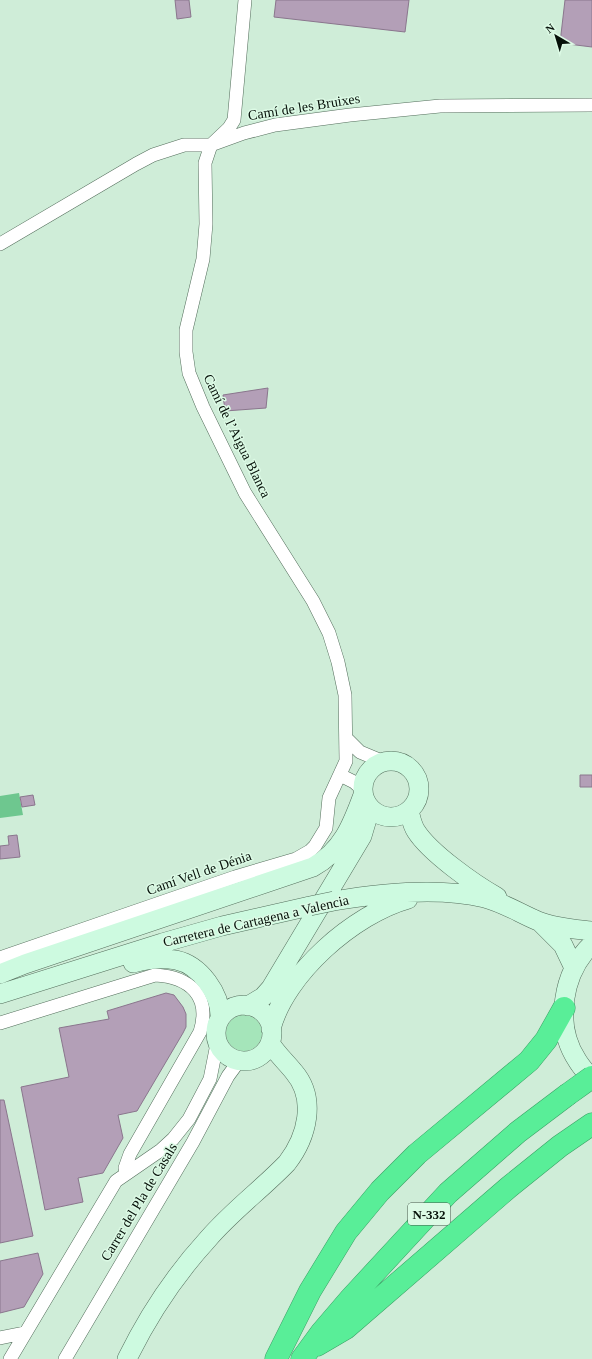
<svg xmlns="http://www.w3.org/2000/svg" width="592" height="1359" font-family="'Times New Roman',serif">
	<rect width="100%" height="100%" fill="#cfedd8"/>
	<!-- green -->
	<path fill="#a5e5ba" d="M226 1033a18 18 0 1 1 36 0a18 18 0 1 1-36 0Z"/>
	<!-- water -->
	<path fill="#6ec78f" d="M19,793L23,815L0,818V796Z"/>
	<!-- building -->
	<path fill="#b39fb7" stroke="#8a768d" d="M175,0H189L191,17L177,19Z
		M276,0H409L405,32L274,17Z
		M565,0H592V47L560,43Z
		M268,388L266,408L225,411L223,395Z
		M580,775H592V787H580Z
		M33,795L35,805L22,807L20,797Z
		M17,835L20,857L0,859V846L9,845L8,836Z
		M166,993L174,995L183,1007L186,1014V1027L183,1033L137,1111L118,1115L123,1138L103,1173L78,1178L83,1202L45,1210L21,1087L69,1077L59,1028L109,1019L107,1011Z
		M0,1100H4L33,1236L0,1243Z
		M38,1253L43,1274L24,1307L0,1313V1261Z"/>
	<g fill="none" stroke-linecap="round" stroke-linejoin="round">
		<defs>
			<path id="street" d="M0,244L136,164L153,155L184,145H211L244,133L275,125L350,115L440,106L592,105
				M347,739L360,752L384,762
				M340,775L354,782L363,790
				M0,958L235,877L296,859L310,851L315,846L326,828L329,798L346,761L345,695L338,662L329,633L313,601L245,493L203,407L189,373L186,352V330L203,259L206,224L205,163L211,145L229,128L234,120L245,0
				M0,1023L155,975C190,977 211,996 200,1032L130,1154L125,1168L126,1172
				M0,1338L24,1333
				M10,1359L116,1181L161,1150L173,1139L189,1119L210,1079L217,1044
				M65,1359L193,1142L228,1076L239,1061"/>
			<path id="secondary" d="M363 789a28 28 0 1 1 56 0a28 28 0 1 1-56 0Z
				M409,811C411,818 412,825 416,831C430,853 474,884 497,897
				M334,901C381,893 439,887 485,898C504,903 521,914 538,921C555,928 574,929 592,931
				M541,923L563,945L574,968
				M592,944C562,973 554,1025 577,1060C581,1067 587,1073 592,1080
				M133,963C147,959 161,957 176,960C200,965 221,994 220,1018
				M0,974L25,964L313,867C342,851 352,825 363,795
				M0,994L162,943L222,926L310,906
				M216 1033a28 28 0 1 1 56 0a28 28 0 1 1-56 0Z
				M248,1006L263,997L271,988L362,836L370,809
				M271,1029C285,974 354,914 408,899
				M127,1359C148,1316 176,1274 208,1239C232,1211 262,1189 287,1163C307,1137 317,1099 294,1072C286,1062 277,1054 270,1043"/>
			<path id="highway" d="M317,1345L346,1328L509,1187L560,1146L592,1124
				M276,1359L310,1291L346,1232L380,1191L417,1154L529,1061L546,1040L564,1008
				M302,1359L321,1333L351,1298L448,1193L518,1132L567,1095"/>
		</defs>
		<!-- street casing -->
		<use href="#street" stroke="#546e5c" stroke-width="14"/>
		<!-- secondary casing -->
		<use href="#secondary" stroke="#546e5c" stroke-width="20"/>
		<!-- highway casing -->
		<use href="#highway" stroke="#3ca066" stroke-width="23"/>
		<!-- street -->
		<use href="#street" stroke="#fff" stroke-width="13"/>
		<!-- secondary -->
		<use href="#secondary" stroke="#cdfae0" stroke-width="19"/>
		<!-- highway -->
		<use href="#highway" stroke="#59ee98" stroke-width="22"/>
		<defs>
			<path id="secondary-bridge" d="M310,906L334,901"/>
			<path id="highway-bridge" d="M567,1095L592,1077"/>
		</defs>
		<!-- secondary-bridge casing -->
		<use href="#secondary-bridge" stroke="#546e5c" stroke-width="20" stroke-linecap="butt"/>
		<!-- highway-bridge casing -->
		<use href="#highway-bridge" stroke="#3ca066" stroke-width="23" stroke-linecap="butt"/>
		<!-- secondary-bridge -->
		<use href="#secondary-bridge" stroke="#cdfae0" stroke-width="19"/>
		<!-- highway-bridge -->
		<use href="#highway-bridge" stroke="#59ee98" stroke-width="22"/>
	</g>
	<g text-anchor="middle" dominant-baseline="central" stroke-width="3" stroke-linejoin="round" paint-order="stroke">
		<!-- shield labels -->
		<rect fill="#dcfae5" stroke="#46564b" stroke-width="1" x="408" y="1203" width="42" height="22" rx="3"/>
		<g font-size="13" font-weight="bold" fill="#061009">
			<text x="429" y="1214">N-332</text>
		</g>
		<!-- street labels -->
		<g font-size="14" fill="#061009" stroke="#dcfae5">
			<text transform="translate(304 107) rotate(-9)">Camí de les Bruixes</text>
			<text transform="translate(237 436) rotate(64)">Camí de l’Aigua Blanca</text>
			<text transform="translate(199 873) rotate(-19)">Camí Vell de Dénia</text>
			<text transform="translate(256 921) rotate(-13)">Carretera de Cartagena a Valencia</text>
			<text transform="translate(139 1202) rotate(-59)">Carrer del Pla de Casals</text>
		</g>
	</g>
	<!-- north arrow -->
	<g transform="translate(556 36) rotate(322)" stroke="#dcfae5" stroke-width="3" paint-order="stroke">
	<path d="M0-3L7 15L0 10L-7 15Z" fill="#061009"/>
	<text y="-6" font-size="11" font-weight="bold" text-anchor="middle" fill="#061009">N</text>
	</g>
</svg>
